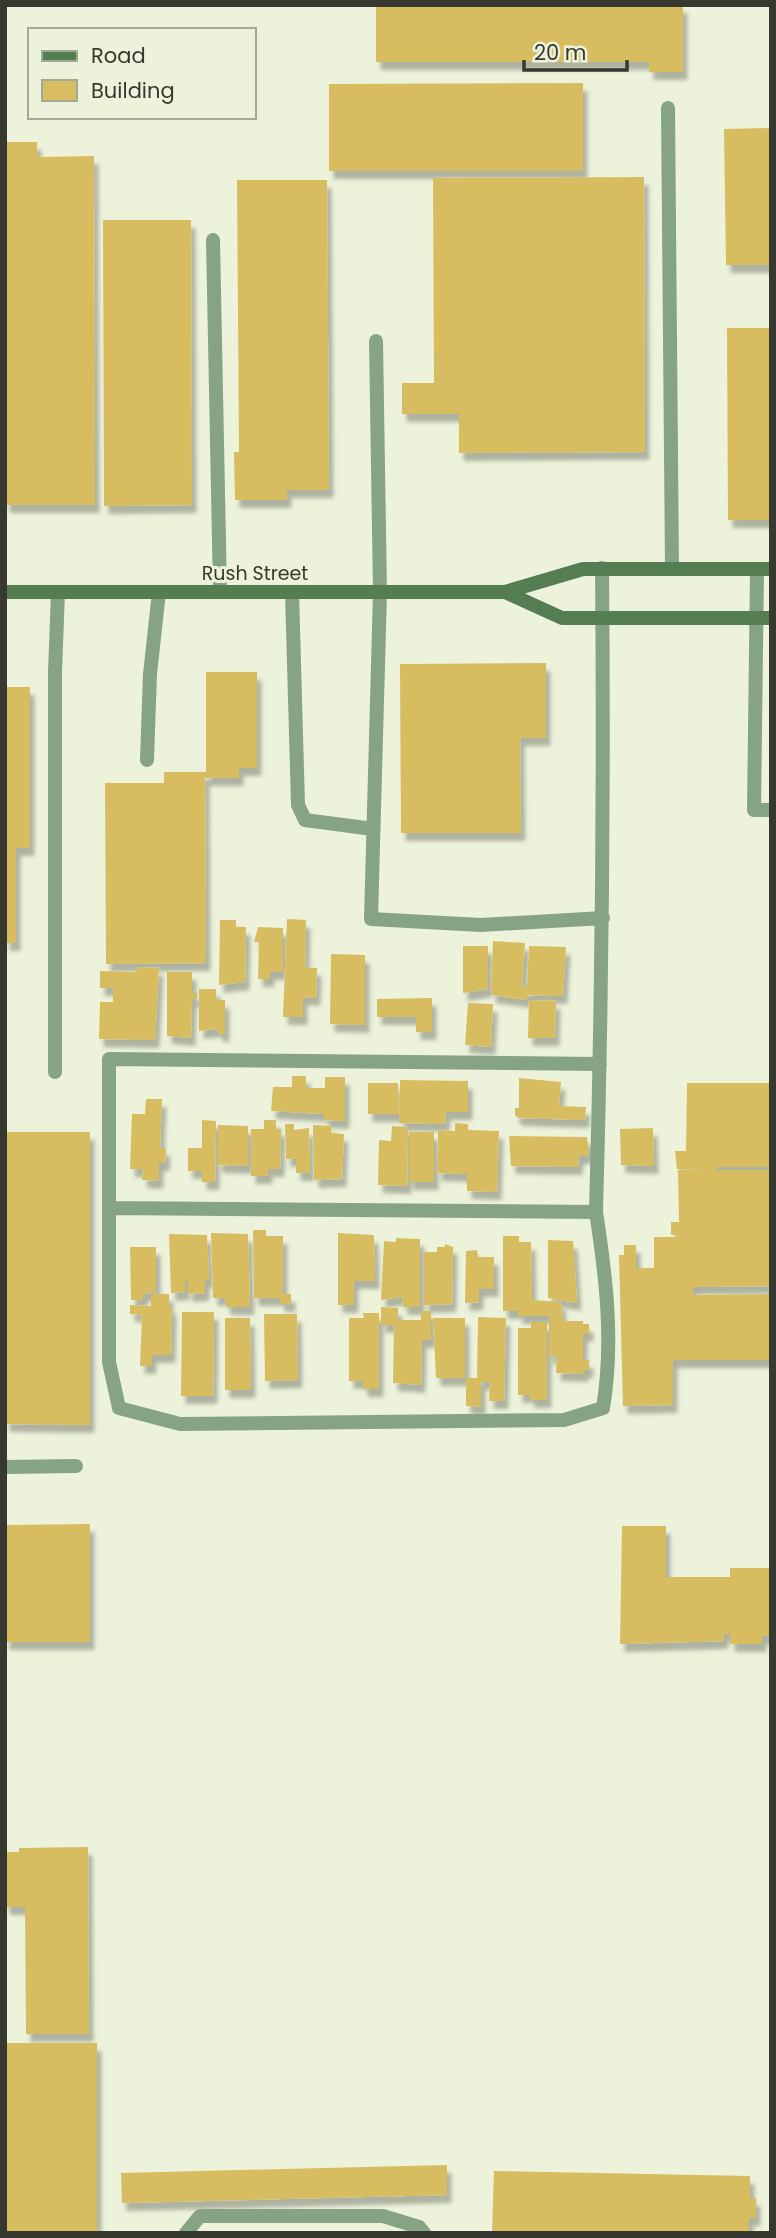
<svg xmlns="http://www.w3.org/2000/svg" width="776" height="2238" font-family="Poppins,sans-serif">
	<defs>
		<filter id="shadow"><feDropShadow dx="4.5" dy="8" stdDeviation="2" flood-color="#0004"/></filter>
	</defs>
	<rect width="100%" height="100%" fill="#edf3db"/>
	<!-- building -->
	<path fill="#d8bd61" filter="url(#shadow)" d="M376,5H683V72H649V62H376Z
		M583,83V171H329V84Z
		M771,128V265H726L724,129Z
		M6,142H37V157L94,156L95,505H5Z
		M644,177L645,452L459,453V414H402V383H434L433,178Z
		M237,180H327L329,490H287V500H235L234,452H239Z
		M103,220H191L192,505L104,506Z
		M727,328H771V520H728Z
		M546,663V738H520L521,833H401L400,664Z
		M206,672H257V768H239V778H205L206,963L106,964L105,783H164V772H206Z
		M5,687H30V848H16V943H5Z
		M287,919L306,920L305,967L317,968L316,998L303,997V1017H283Z
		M220,920H236V927H246L245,982L219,985Z
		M258,927L283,928V972H270V979H258L259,942H254Z
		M493,941L525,943L522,987H527L529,946L566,947L563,996L527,995V1000L491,995Z
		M463,946H488V989L463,993Z
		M331,954L365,955V1025L330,1024Z
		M137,967L159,968L155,1040L99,1039L100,1002H113V988H100V971L136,972Z
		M167,972H192V993H197V999H192L191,1038L167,1036Z
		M199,989H216V1000H225V1034H218V1029L199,1031Z
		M432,998V1032H416V1017H377V999Z
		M529,1000L556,1001L555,1038H528Z
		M468,1003L493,1004L491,1047L465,1045Z
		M292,1076H306V1088H325V1077H345V1121L324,1120V1114L271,1111L273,1087H292Z
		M519,1078L561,1082L559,1106L586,1107L585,1120L518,1118L515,1115V1108H519Z
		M400,1080L468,1081V1112H446L445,1124L399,1123Z
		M368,1083H398L399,1114H368Z
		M687,1083H771V1167H717V1170H771V1286L693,1287V1295L771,1294V1360H673V1405L623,1406L619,1255H624V1245H636V1268H654V1237H680L671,1234V1222H679L678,1170H710L677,1169L675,1151H686Z
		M146,1099H162L160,1148H166L165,1163H159V1181L142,1180L143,1169H130L132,1114H145Z
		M202,1120L216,1121L215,1182H202V1171H188V1148H202Z
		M264,1120H276V1129H281L280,1169H268V1176H251V1129H264Z
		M455,1123L468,1124V1130L499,1131L497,1192L467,1191V1174L437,1173L438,1130L455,1131Z
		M285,1124H294V1130L309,1128L310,1173H296V1159H286Z
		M218,1125L248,1126V1166L218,1165Z
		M313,1125L332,1126L331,1133L344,1134L342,1179L314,1180Z
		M392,1126L408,1127L407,1186L378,1185L379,1140L391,1141Z
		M653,1128L654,1166L621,1165L620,1129Z
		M5,1132H90V1425L5,1424Z
		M409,1132H434V1182H409Z
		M509,1136L587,1137L589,1151L587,1156H579L578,1167L511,1166Z
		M253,1230H266V1236H283V1294H291V1304H280V1298H254Z
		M211,1233L248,1234L250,1307H226L225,1298H213Z
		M338,1233L374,1235L375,1281H354V1305H338Z
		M169,1234L207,1235L209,1280H205V1293L188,1294V1281H185V1292L171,1293Z
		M503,1236H519V1242H531L532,1300L561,1302L563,1321H583V1324H589V1334H583V1360H589V1370H584V1374L556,1373L557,1356H549V1316H518V1311H503Z
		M396,1238L420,1239V1307H403L402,1297L381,1300L384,1241L396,1242Z
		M548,1240L573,1241L577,1303L548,1298Z
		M445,1244L453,1247L452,1304L424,1305V1252H437V1247H445Z
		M130,1247H156V1291L143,1294V1300H131Z
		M477,1250L478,1257H494V1289H479V1302L465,1303L466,1251Z
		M151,1293L169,1294V1307H172L171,1355H152V1366H140L142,1315L130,1314V1305L151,1306Z
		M381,1307L398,1308V1320H421V1311H431V1340H422L421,1385L393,1383L394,1325H381Z
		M182,1312H214L213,1396H181Z
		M363,1313H379V1389H363V1381H349V1318H364Z
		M264,1314H297L298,1380L265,1381Z
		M478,1317L506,1318L504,1401H489L490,1382H481V1407L466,1406V1378H477Z
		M225,1318H250L251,1390H225Z
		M433,1318H465V1378H436Z
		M531,1322H547V1400H530V1395H518V1328H531Z
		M90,1524V1642H5V1525Z
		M622,1526H666V1577H730V1568H771V1636H762V1644H730V1634H724V1641L620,1644Z
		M88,1847L89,2034H26L25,1907H5V1852H19V1848Z
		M5,2043H97V2233H5Z
		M447,2165V2195L122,2203L121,2173Z
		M494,2171L750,2176V2198H756V2218H749V2233H492Z"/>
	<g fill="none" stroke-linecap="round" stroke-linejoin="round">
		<!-- lane -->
		<path stroke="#87a385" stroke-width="14" d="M668,108L672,569
			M213,240L220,592
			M376,341L380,592L371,919L481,925L603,918
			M757,570L754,810H771
			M292,592L298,805L305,820L373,829
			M147,760L150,674L159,592
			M600,1064L109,1059V1208L596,1212C602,997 604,783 602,568
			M55,1072V672L58,592
			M109,1208V1362L119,1408L180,1424L564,1420L603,1408C614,1342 606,1277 596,1212
			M5,1467L76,1466
			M186,2233L200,2216H383L419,2227L424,2233"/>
		<!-- secondary -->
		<path stroke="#557d52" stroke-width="14" d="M5,592H505L583,569H771
			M505,592L562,618H771"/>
	</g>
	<g text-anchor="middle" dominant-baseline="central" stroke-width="6" stroke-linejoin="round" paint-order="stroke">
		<!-- street labels -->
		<g font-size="19" fill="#373930" stroke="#edf3db">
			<text x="255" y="573">Rush Street</text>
		</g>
	</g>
	<!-- border -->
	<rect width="776" height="2238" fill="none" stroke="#373930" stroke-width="14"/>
	<!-- legend -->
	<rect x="28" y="28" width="228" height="91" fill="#edf3db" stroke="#a4a997" stroke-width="2"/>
	<rect x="42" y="51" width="35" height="10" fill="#557d52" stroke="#a4a997" stroke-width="2"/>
	<text x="91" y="63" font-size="21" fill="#373930">Road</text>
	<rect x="42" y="80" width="35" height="21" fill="#d8bd61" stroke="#a4a997" stroke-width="2"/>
	<text x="91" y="98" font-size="21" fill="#373930">Building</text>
	<!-- scale -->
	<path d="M524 60v10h103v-10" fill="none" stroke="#373930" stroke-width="3.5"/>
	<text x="534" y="60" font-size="21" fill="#373930" stroke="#edf3db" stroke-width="5" paint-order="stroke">20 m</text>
</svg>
